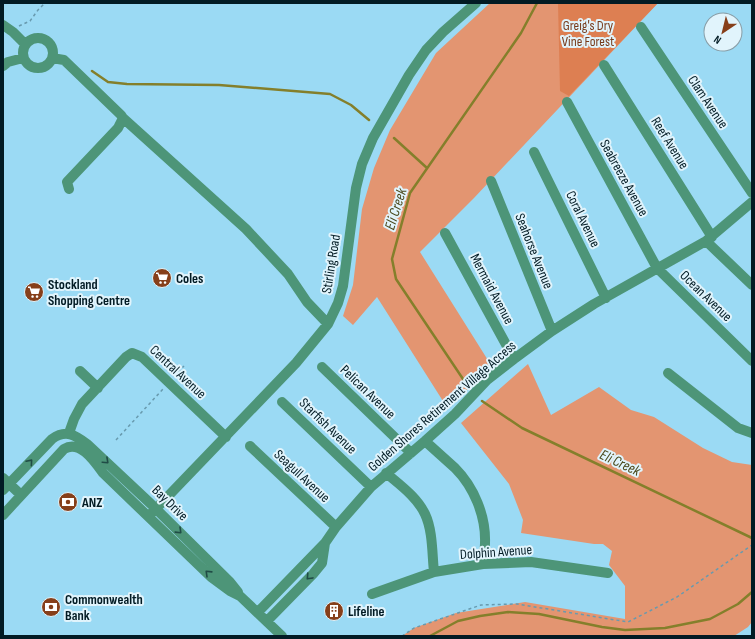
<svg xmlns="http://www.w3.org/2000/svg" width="755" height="639" font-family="'Sofia Sans Condensed',sans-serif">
	<rect width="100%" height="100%" fill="#9bdaf4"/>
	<!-- green -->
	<path fill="#e39571" d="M490,3H658L474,198L420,252L491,365L448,409L377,297L353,325L343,316L353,285L362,209L374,168L390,130L436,53Z
		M528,364L551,415L599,387L631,410L654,417L703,448L732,462L752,465V622L748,627L734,636H402L414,628L456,613L525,602L625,619V586L609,565L612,551L603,544H594L521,533L523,520L509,484L461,423Z"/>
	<!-- forest -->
	<path fill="#dd7f52" d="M558,3H658L569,96L560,91Z"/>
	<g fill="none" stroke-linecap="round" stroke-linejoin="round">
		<!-- stream -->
		<path stroke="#847f2b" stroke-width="2.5" d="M92,71L108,82L127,84L219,85L330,94L351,105L369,120
			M394,138L427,168
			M469,388L396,279L392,259L410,193L521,33L537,3
			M482,401L522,428L752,538
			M430,636L458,621L480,616L508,612L539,614L602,627L625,630L665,628L710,619L738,604L752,592"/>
		<!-- path -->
		<path stroke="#689aae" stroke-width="1.5" stroke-dasharray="3 3" stroke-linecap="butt" d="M19,26L30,21L38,10L45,3
			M174,376L184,366
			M116,440L163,389
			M402,636L414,628L481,605L517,604L628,622L677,597L752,545"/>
		<!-- minor -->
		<path stroke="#4d9578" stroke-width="10" d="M3,25L13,32L25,44
			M641,27L752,193
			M23 53a15 15 0 1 1 30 0a15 15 0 1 1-30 0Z
			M52,58L64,60L121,115L123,118L246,229L288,274L307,302L328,324
			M604,65L712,237
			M3,66L8,62L23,58
			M567,102L657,268L752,361
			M534,152L606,298
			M491,181L552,331
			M69,189L67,182L118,128L123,118
			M445,233L514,359
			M706,241L752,285
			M322,367L411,453
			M80,371L98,388
			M668,373L738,428L752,433
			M282,402L371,487
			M69,433L74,419L82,404L126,357L132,353L142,357L226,437
			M425,441C435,450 445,459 455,468C474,487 486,516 485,543C485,550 483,557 483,564
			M250,446L336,527
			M386,473C400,485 417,497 425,514C433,531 432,554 434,572
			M3,478L21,495
			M3,490L52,439C66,429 75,435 87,444L151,504L230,582L238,592
			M3,515L64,449C80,439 95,462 103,473L211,577L230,591L240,596L282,636
			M149,516L296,363L328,324L338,303L343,286L356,188L362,164L373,138L409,75L426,50L443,32L476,3
			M372,594L434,572L483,564L531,562L608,573
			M258,612L325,543L336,527L371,487L425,441L455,414L487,380L514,359L552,331L594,304L706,241L752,202
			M267,621L313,574L322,563L325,543"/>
	</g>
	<!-- one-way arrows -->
	<defs><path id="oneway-chevron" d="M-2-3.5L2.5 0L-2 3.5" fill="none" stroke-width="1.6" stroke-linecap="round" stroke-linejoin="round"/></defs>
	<g stroke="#204c46">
		<use href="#oneway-chevron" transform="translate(106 461) rotate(43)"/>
		<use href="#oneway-chevron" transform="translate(30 462) rotate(-49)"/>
		<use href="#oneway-chevron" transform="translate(179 531) rotate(44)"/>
		<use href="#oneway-chevron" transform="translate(208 573) rotate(-136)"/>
		<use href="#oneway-chevron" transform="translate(309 577) rotate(133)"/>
	</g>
	<!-- icons -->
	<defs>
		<symbol id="supermarket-disc" viewBox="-11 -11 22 22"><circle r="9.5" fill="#863f1a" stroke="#e1f4fc"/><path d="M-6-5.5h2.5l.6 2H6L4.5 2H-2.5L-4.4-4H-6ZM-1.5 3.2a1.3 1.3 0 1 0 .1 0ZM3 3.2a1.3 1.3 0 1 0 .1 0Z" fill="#fff"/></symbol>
		<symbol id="bank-disc" viewBox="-11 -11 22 22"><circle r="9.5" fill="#863f1a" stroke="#e1f4fc"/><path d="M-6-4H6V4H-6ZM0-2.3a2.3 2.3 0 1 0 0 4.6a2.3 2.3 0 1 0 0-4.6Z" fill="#fff"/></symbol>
		<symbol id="building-disc" viewBox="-11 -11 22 22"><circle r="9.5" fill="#863f1a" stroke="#e1f4fc"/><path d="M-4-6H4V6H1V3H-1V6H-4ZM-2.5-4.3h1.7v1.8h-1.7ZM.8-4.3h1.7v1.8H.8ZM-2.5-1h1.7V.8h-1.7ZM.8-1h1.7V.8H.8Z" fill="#fff"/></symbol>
	</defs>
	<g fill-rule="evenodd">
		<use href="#supermarket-disc" x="151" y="267" width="22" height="22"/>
		<use href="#supermarket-disc" x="23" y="281" width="22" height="22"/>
		<use href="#bank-disc" x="57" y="491" width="22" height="22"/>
		<use href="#bank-disc" x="40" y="596" width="22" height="22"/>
		<use href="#building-disc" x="323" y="600" width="22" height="22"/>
	</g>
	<g text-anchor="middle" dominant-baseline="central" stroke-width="4" stroke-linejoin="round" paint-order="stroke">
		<!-- park labels -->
		<g font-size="14" fill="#783b1b" stroke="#e1f4fc">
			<text x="588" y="25">Greig's Dry<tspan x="588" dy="16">Vine Forest</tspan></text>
		</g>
		<!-- street labels -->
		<g font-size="14" fill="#021b24" stroke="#e1f4fc">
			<text transform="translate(708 102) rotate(56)">Clam Avenue</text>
			<text transform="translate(670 143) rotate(58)">Reef Avenue</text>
			<text transform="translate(624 178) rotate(61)">Seabreeze Avenue</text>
			<text transform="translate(583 219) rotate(64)">Coral Avenue</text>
			<text transform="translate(534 251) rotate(68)">Seahorse Avenue</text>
			<text transform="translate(331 264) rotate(-81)">Stirling Road</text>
			<text transform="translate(492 289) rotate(62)">Mermaid Avenue</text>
			<text transform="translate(706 296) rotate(44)">Ocean Avenue</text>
			<text transform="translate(178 372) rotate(43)">Central Avenue</text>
			<text transform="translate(368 392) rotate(44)">Pelican Avenue</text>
			<text transform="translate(442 406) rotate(-41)">Golden Shores Retirement Village Access</text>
			<text transform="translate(328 426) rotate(44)">Starfish Avenue</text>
			<text transform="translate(302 476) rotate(43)">Seagull Avenue</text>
			<text transform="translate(170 503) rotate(44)">Bay Drive</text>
			<text transform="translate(496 552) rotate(-4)">Dolphin Avenue</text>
		</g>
		<!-- poi labels -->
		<g font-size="14" font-weight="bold" fill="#021b24" stroke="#e1f4fc" text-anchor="start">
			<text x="176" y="278">Coles</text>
			<text x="48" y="284">Stockland<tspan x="48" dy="16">Shopping Centre</tspan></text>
			<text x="82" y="502">ANZ</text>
			<text x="65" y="599">Commonwealth<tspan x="65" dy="16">Bank</tspan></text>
			<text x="348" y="611">Lifeline</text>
		</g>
		<!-- water labels -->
		<g font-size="15" font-style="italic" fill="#4a481b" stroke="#e1f4fc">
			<text transform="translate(396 209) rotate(-72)">Eli Creek</text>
			<text transform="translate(620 463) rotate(25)">Eli Creek</text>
		</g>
	</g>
	<!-- border -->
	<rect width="755" height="639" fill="none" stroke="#021b24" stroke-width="8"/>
	<!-- north arrow -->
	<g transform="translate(723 32) rotate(215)"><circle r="19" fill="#e1f4fc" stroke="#889da6"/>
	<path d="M0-3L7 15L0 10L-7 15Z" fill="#863f1a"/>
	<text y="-6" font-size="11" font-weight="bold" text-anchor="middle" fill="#021b24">N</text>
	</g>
</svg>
